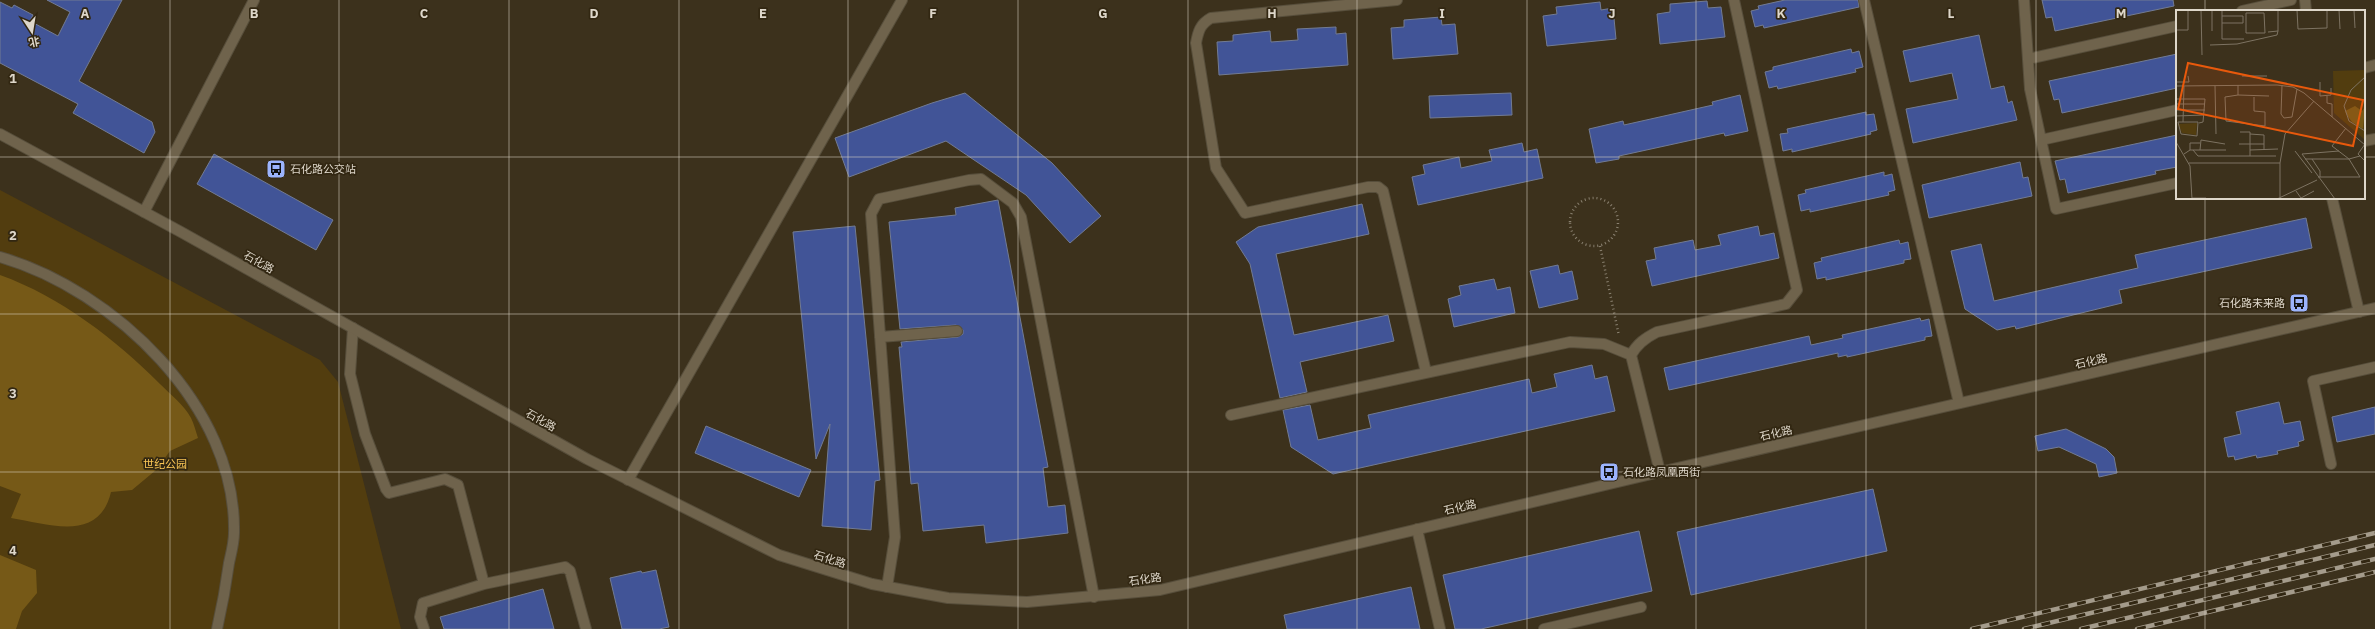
<svg xmlns="http://www.w3.org/2000/svg" width="2375" height="629" font-family="'IBM Plex Sans','Noto Sans SC',sans-serif">
	<rect width="100%" height="100%" fill="#3c311c"/>
	<!-- green -->
	<path fill="#523d0f" d="M0,190L320,360L338,382L401,629H0Z"/>
	<!-- water -->
	<path fill="#765917" d="M0,275C61,297 115,339 160,384C171,395 184,405 191,418C194,424 196,432 198,438L170,451L156,470L132,490L111,492C99,543 49,524 11,518L21,494L0,486Z
		M0,555L36,570L37,593L22,611L16,629H0Z"/>
	<!-- building -->
	<path fill="#415497" stroke="#727b93" d="M47,0H122L79,81L152,122L155,132L144,153L73,113L78,104L0,63V2L12,8L14,5L33,15L30,21L58,36L70,12Z
		M1785,0H1858L1859,7L1764,28L1763,25L1755,27L1751,11L1759,9L1758,6Z
		M2042,0H2173L2174,6L2055,31L2052,17L2046,18Z
		M1707,1L1708,8L1721,7L1725,37L1660,44L1657,14L1670,12V4Z
		M1600,2L1601,10L1613,8L1616,39L1547,46L1543,16L1557,14L1556,7Z
		M1441,17L1442,25L1455,24L1458,54L1393,59L1391,28L1404,27V20Z
		M1336,27V34L1346,33L1348,65L1219,75L1217,42L1233,41V35L1270,31L1271,42L1298,40L1297,29Z
		M1979,35L1991,89L2004,86L2008,103L2012,101L2017,120L1913,143L1906,109L1958,99L1952,73L1910,82L1903,51Z
		M1851,49L1852,53L1859,51L1863,67L1855,69L1856,72L1778,89L1777,86L1769,88L1765,72L1773,70V67Z
		M2177,54V88L2062,113L2059,99L2054,100L2049,81Z
		M965,93L1052,163L1101,216L1070,243L1026,195L946,141L849,177L835,138L932,103Z
		M1511,93L1512,115L1430,118L1429,96Z
		M1740,95L1748,131L1725,136L1724,133L1619,156V159L1596,163L1589,129L1623,121L1624,125L1713,105L1712,102Z
		M1866,112V115L1874,114L1877,130L1870,132L1871,134L1792,152V149L1783,151L1780,134L1788,133L1787,129Z
		M2177,135V167L2155,171L2156,174L2068,193L2065,179L2060,180L2055,161Z
		M1522,143L1524,152L1537,149L1543,178L1418,205L1412,177L1425,174L1423,165L1459,157L1461,168L1492,161L1489,150Z
		M214,154L333,220L316,250L197,184Z
		M2020,162L2023,178L2028,177L2032,196L1929,218L1922,185Z
		M1884,172V176L1892,174L1895,190L1888,192L1889,195L1810,212V209L1801,211L1798,195L1806,193L1805,190Z
		M998,200L1048,467L1043,468L1048,507L1065,505L1068,533L986,543L984,525L923,531L918,483L911,484L899,347H902L901,342L958,337L963,334V330L956,325L900,329L889,222L956,215L955,208Z
		M1362,204L1369,234L1276,254L1294,335L1388,315L1394,341L1300,362L1307,392L1280,398L1250,264L1236,242L1258,227Z
		M2306,218L2312,248L2119,290L2122,303L2016,329L2015,326L1997,330L1965,309L1951,251L1981,244L1994,301L2138,268L2135,255Z
		M855,226L880,480L875,481L871,530L822,526L830,424L816,459L793,232Z
		M1758,226L1760,236L1774,233L1779,258L1652,286L1646,261L1656,259L1654,248L1693,240L1695,250L1721,245L1718,235Z
		M1899,240L1900,244L1908,242L1911,259L1904,260V263L1826,280V277L1817,279L1814,263L1822,261L1821,258Z
		M1558,265L1560,274L1572,271L1578,299L1539,308L1530,271Z
		M1494,279L1497,290L1510,287L1515,313L1454,327L1448,299L1461,295L1459,286Z
		M1920,318L1921,321L1929,319L1932,336L1925,337V340L1847,357V355L1838,357V353L1669,390L1664,368L1809,336L1811,345L1843,338L1842,335Z
		M1592,365L1595,379L1607,376L1615,411L1333,474L1291,447L1283,410L1310,405L1318,440L1371,428L1368,415L1529,379L1532,393L1557,387L1554,374Z
		M2279,402L2284,424L2300,421L2304,440L2298,442L2299,446L2277,451L2278,454L2257,458L2256,455L2235,460L2234,456L2228,457L2224,438L2241,434L2236,412Z
		M2375,407V434L2337,442L2332,417Z
		M706,426L811,470L799,497L695,453Z
		M2066,429L2106,449L2114,457L2117,473L2099,477L2096,464L2059,447L2038,451L2035,436Z
		M1873,489L1887,551L1691,595L1677,532Z
		M1639,531L1652,591L1481,629H1455L1443,575Z
		M656,570L669,627L659,629H622L610,578L641,571L642,573Z
		M1411,587L1420,629H1287L1284,615Z
		M543,589L554,629H444L440,617Z"/>
	<g fill="none" stroke-linecap="round" stroke-linejoin="round">
		<defs>
			<path id="service" d="M1397,0L1211,18C1200,24 1198,32 1196,43L1216,168L1245,213L1368,187H1378L1383,191L1426,372
				M1864,0L1959,403
				M2024,0L2030,89L2056,209L2177,183
				M2305,0L2306,11
				M2242,11L2291,0
				M2028,59L2177,26
				M2364,68L2375,65
				M2041,140L2177,110
				M2364,141L2375,139
				M2332,198L2359,312
				M144,212L254,0
				M0,257C114,290 237,407 234,533C234,543 231,554 229,563C226,585 222,607 217,629
				M353,328L350,374L365,434L386,489L389,493L445,479L458,485L484,584
				M880,337L957,331
				M1231,415L1570,342L1604,344L1631,355
				M2331,464L2313,381L2375,367
				M1660,472L1631,355C1637,344 1645,338 1657,332L1786,304L1797,290L1734,0
				M1417,529L1440,629
				M887,587L895,537L871,214L879,199L969,180L981,179L1013,203L1021,217L1094,597
				M424,629L420,617L423,603L484,584L565,567L570,571L586,629
				M1544,629L1641,607"/>
			<path id="minor" d="M628,480L902,0"/>
			<path id="tertiary" d="M0,134L181,232L587,459L779,555L872,584L948,598L1027,602L1160,590L1660,472L2375,308"/>
		</defs>
		<!-- service casing -->
		<use href="#service" stroke="#574e3b" stroke-width="12"/>
		<!-- minor casing -->
		<use href="#minor" stroke="#574e3b" stroke-width="12"/>
		<!-- tertiary casing -->
		<use href="#tertiary" stroke="#574e3b" stroke-width="12"/>
		<!-- path -->
		<path stroke="#8a8170" stroke-width="2.5" stroke-dasharray="1 3" stroke-linecap="butt" d="M1570 222a24 24 0 1 1 48 0a24 24 0 1 1-48 0Z
			M1600,246L1619,336"/>
		<!-- service -->
		<use href="#service" stroke="#6f634c" stroke-width="10"/>
		<!-- minor -->
		<use href="#minor" stroke="#6f634c" stroke-width="10"/>
		<!-- tertiary -->
		<use href="#tertiary" stroke="#6f634c" stroke-width="10"/>
		<defs>
			<path id="rail" d="M1972,629L2375,533
				M2024,629L2375,545
				M2081,629L2375,559
				M2137,629L2375,572"/>
		</defs>
		<!-- rail casing -->
		<use href="#rail" stroke="#a49b8b" stroke-width="4.5"/>
		<!-- rail -->
		<use href="#rail" stroke="#322712" stroke-width="3" stroke-dasharray="9" stroke-linecap="butt"/>
	</g>
	<!-- grid -->
	<path fill="none" stroke="#ded7ca" stroke-width="1" stroke-opacity="0.55" d="M170,0V629M339,0V629M509,0V629M679,0V629M848,0V629M1018,0V629M1188,0V629M1357,0V629M1527,0V629M1696,0V629M1866,0V629M2036,0V629M2205,0V11M0,157H2177M2364,157H2375M2205,198V629M0,314H2375M0,472H2375"/>
	<!-- icons -->
	<defs>
		<symbol id="bus-square" viewBox="-11 -11 22 22"><rect x="-9" y="-9" width="18" height="18" rx="4" fill="#9cb4fd" stroke="#322712"/><path d="M-5-6H5V4H4V6H2V4H-2V6H-4V4H-5ZM-3.5-4V0h7V-4ZM-3.5 1.2v1.5H-2V1.2ZM2 1.2v1.5H3.5V1.2Z" fill="#111"/></symbol>
	</defs>
	<g fill-rule="evenodd">
		<use href="#bus-square" x="265" y="158" width="22" height="22"/>
		<use href="#bus-square" x="2288" y="292" width="22" height="22"/>
		<use href="#bus-square" x="1598" y="461" width="22" height="22"/>
	</g>
	<g text-anchor="middle" dominant-baseline="central" stroke-width="3.5" stroke-linejoin="round" paint-order="stroke">
		<!-- poi labels -->
		<g font-size="11" fill="#ded7ca" stroke="#322712" text-anchor="start">
			<text x="290" y="169">石化路公交站</text>
			<text x="2285" y="303" text-anchor="end">石化路未来路</text>
			<text x="1623" y="472">石化路凤凰西街</text>
		</g>
		<!-- street labels -->
		<g font-size="11" fill="#ded7ca" stroke="#322712">
			<text transform="translate(259 262) rotate(29)">石化路</text>
			<text transform="translate(2091 361) rotate(-13)">石化路</text>
			<text transform="translate(541 420) rotate(29)">石化路</text>
			<text transform="translate(1776 433) rotate(-13)">石化路</text>
			<text transform="translate(1460 507) rotate(-13)">石化路</text>
			<text transform="translate(830 559) rotate(17)">石化路</text>
			<text transform="translate(1145 579) rotate(-8)">石化路</text>
		</g>
		<!-- park labels -->
		<g font-size="11" fill="#fac655" stroke="#322712">
			<text x="165" y="464">世纪公园</text>
		</g>
	</g>
	<!-- overview -->
	<g transform="translate(2176 10)">
		<rect width="189" height="189" fill="#3c311c"/>
		<path d="M189,60V130L158,103L157,61ZM21,113L20,125L6,123L2,114Z" fill="#523d0f"/>
		<path d="M179,96L186,101L189,97L187,119L176,112L170,104L169,101Z" fill="#765917"/>
		<path fill="none" stroke="#7d7362" stroke-width="1" d="M25,0L26,45M36,0V21M46,0V29H68M121,0L122,19L151,18V0M163,0L164,19M178,0L179,18M70,3H88L89,23H70ZM46,13H67V6H46M0,20H12V0M92,22L102,21V0M34,35L61,34L101,25L102,21M66,66H91M189,67L175,80L168,96L173,111L189,121M0,72H13L12,66M144,72V86L155,85V78M62,75V85L49,87L50,111L89,116V102L78,101V87M106,75L105,104L108,108L116,107L121,79M0,76L101,75L117,77L128,83L189,135M39,76L40,124M62,85L93,86M151,86V93L156,94V107M0,89H29L27,112L23,113M0,94H29M0,100H29M0,106L28,105M2,112H22L21,126L5,124ZM7,112L8,76M170,118L156,136L173,149M64,122H74V146M74,124L88,125V140M0,132L14,156L16,189M63,134H88M189,134L182,144L189,151M14,140V133H24M17,140L22,146H100M24,140L25,130L49,134M74,140L102,139M119,141L136,163M8,144L14,140H50M184,146L173,149L184,167M129,149H173M136,149L144,161V167M13,153H104M142,167H184M120,181L125,188L138,181M16,188H30M104,188V153L109,124L138,91M101,189L141,170M159,189L126,144L163,141"/>
		<path fill="#e8590c" fill-opacity="0.15" stroke="#e8590c" stroke-width="2" d="M12,53L187,90L177,136L2,99Z"/>
		<rect width="189" height="189" fill="none" stroke="#ded7ca" stroke-width="2"/>
	</g>
	<g font-size="13" text-anchor="middle" font-weight="bold" fill="#ded7ca" stroke="#322712" stroke-width="3.5" stroke-linejoin="round" paint-order="stroke">
		<text x="85" y="18">A</text>
		<text x="254" y="18">B</text>
		<text x="424" y="18">C</text>
		<text x="594" y="18">D</text>
		<text x="763" y="18">E</text>
		<text x="933" y="18">F</text>
		<text x="1103" y="18">G</text>
		<text x="1272" y="18">H</text>
		<text x="1442" y="18">I</text>
		<text x="1612" y="18">J</text>
		<text x="1781" y="18">K</text>
		<text x="1951" y="18">L</text>
		<text x="2121" y="18">M</text>
		<text x="13" y="83">1</text>
		<text x="13" y="240">2</text>
		<text x="13" y="398">3</text>
		<text x="13" y="555">4</text>
	</g>
	<!-- north arrow -->
	<g transform="translate(32 32) rotate(168)" stroke="#322712" stroke-width="3" paint-order="stroke">
	<path d="M0-3L7 15L0 10L-7 15Z" fill="#ded7ca"/>
	<text y="-6" font-size="11" font-weight="bold" text-anchor="middle" fill="#ded7ca">北</text>
	</g>
</svg>
